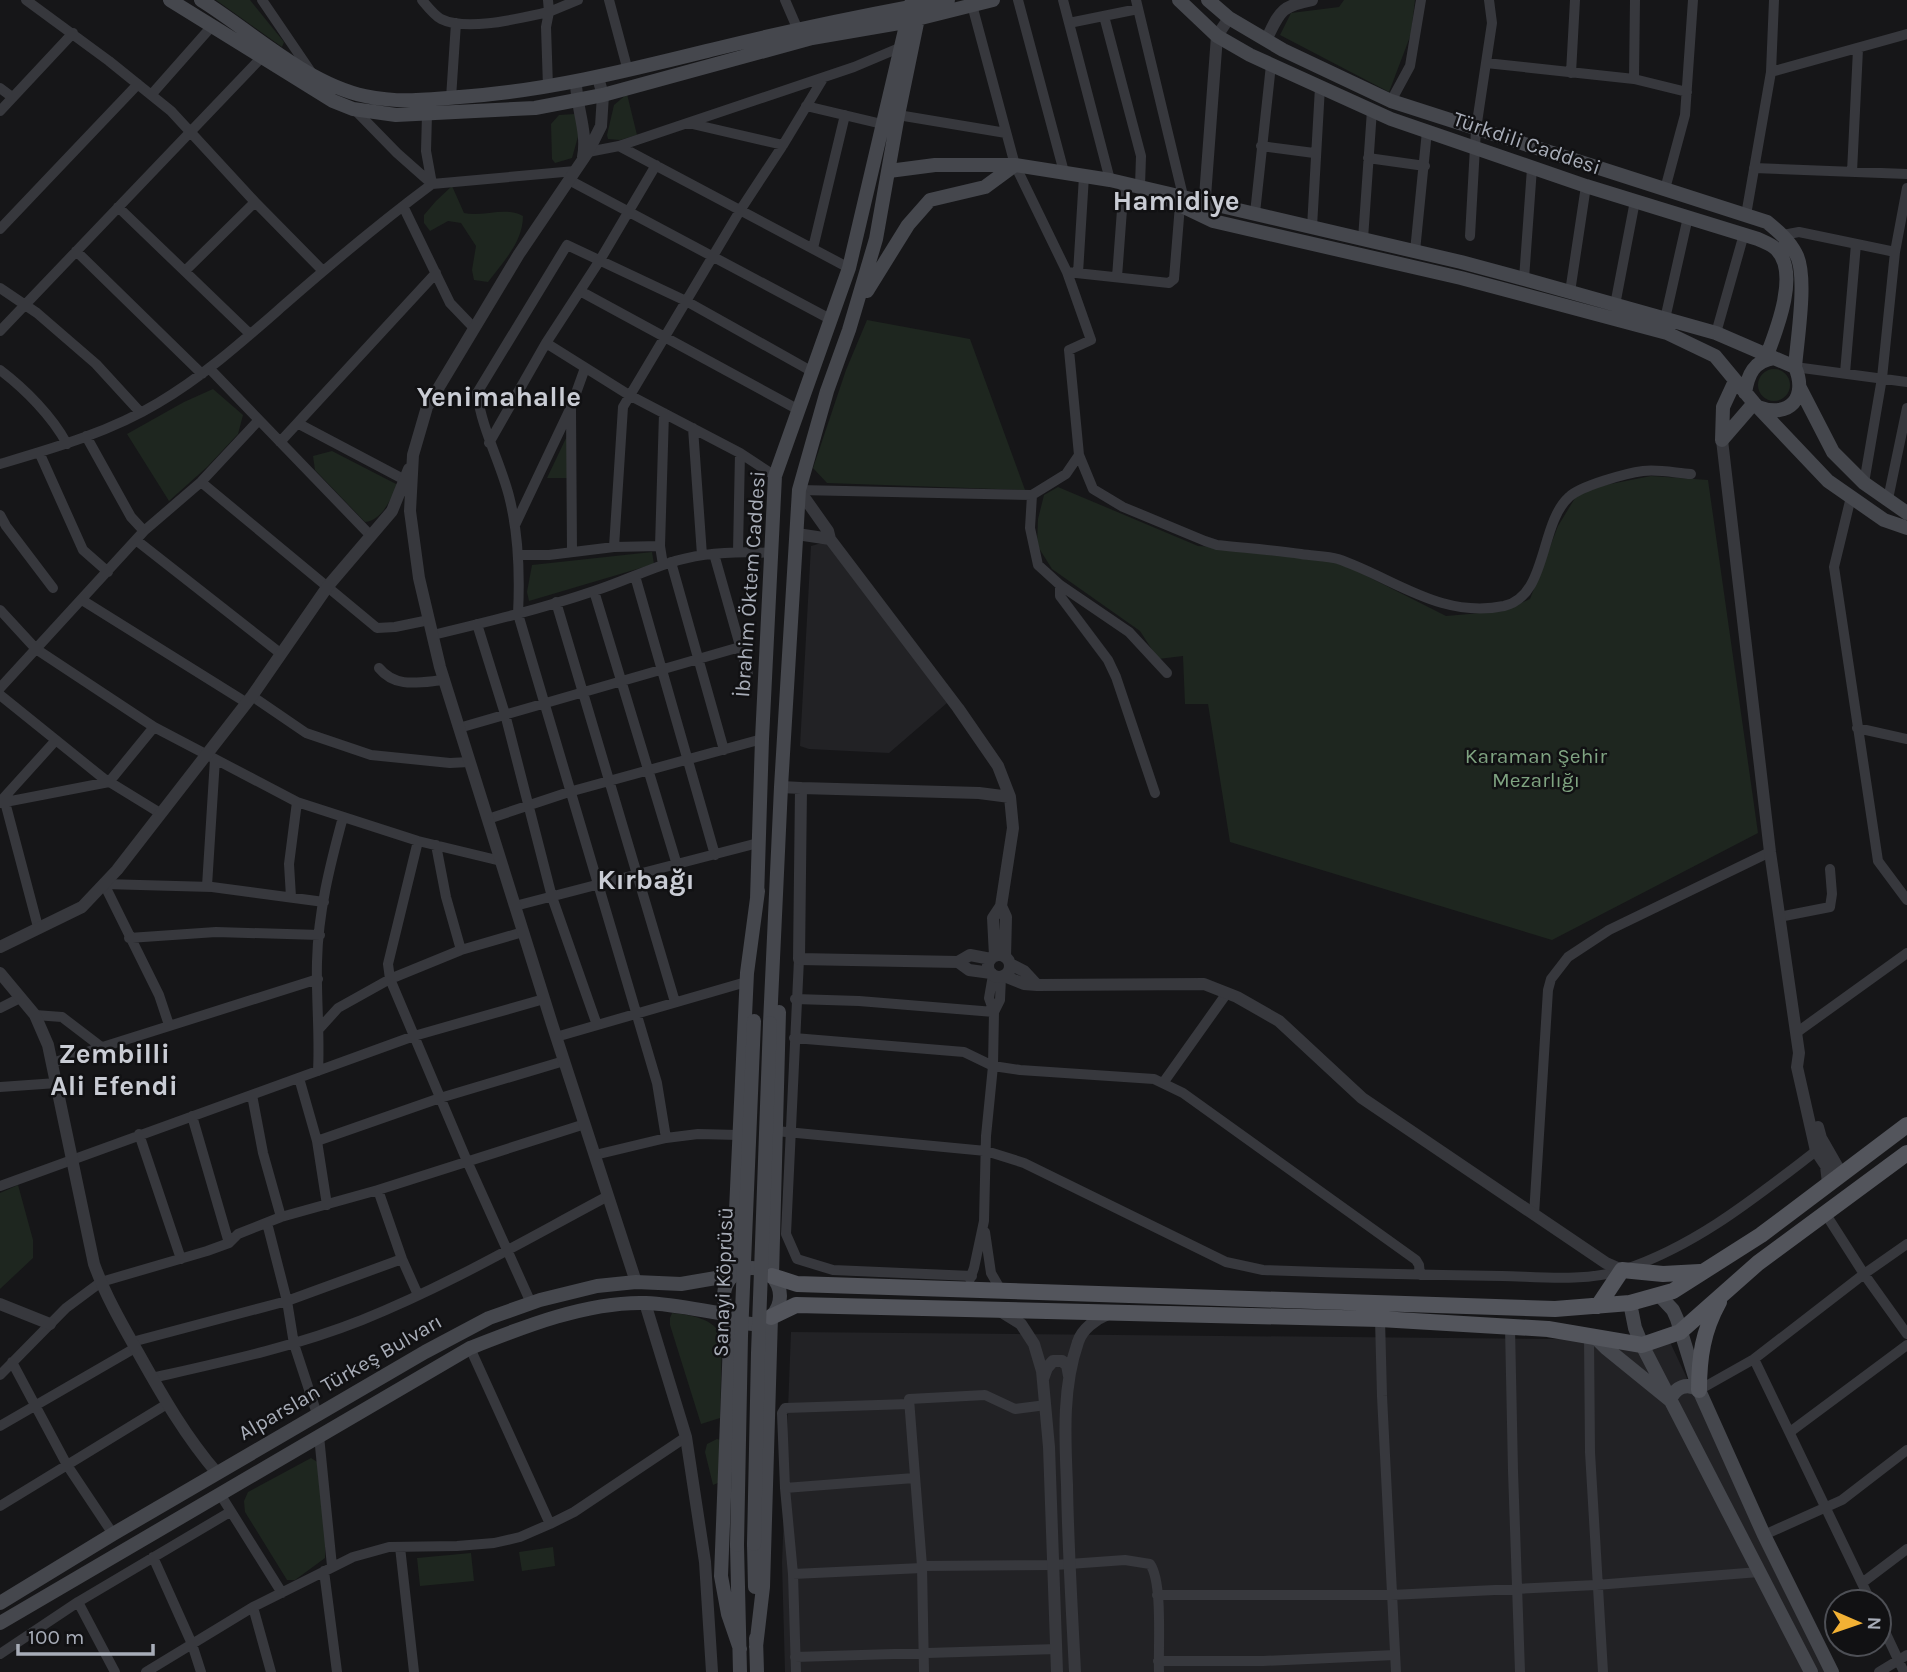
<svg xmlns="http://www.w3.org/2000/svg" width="1907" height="1672" font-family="Karla,sans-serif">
	<rect width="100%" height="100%" fill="#161618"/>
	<!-- built -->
	<path fill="#222225" d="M832,540L947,703L889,753L809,749L800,746L811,546Z
		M791,1332L1669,1340L1825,1672H785L782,1563Z"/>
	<!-- green -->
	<path fill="#1e261f" d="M216,0H250L284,42L282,47Z
		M1344,0H1415L1411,34L1389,92L1280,35L1291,13L1339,7Z
		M627,94L637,135L620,140L608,139L607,135L614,105Z
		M575,114L581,126L572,158L555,163L552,159L551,124L559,115Z
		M452,186L464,213C483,217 506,206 523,216C523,242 503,262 488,282L474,280L472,270L476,246L461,223L448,221L430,231L424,223V215L436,201Z
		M867,320L970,339L1025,490L827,483L813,468L846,370Z
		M1758 385a16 16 0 1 1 32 0a16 16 0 1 1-32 0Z
		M213,389L243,415L238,434L207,467L169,501L127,434L184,402Z
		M568,434L569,478H547Z
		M332,451L398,485C390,499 383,520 365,522L315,470L313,456Z
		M1651,476L1708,480L1758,833L1552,940L1230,842L1208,704H1185L1183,656L1158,659L1140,631L1052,569L1037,545L1038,519L1044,495L1058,487L1198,546L1252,549L1339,562L1446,616L1504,611L1530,599L1558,526L1580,490Z
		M652,552L654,564L529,601L527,592L532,565Z
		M18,1185L33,1240V1258L0,1289V1193Z
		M672,1313C691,1315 714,1318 722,1337L720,1418L701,1424L670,1325V1318Z
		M717,1439L720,1440V1482L713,1485L705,1452L707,1444Z
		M311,1458L322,1465L326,1475L325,1558L295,1580H287L245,1512L244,1501L248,1492Z
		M553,1547L555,1566L522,1571L519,1552Z
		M471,1553L474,1581L420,1586L417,1558Z"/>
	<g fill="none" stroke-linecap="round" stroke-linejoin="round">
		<!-- minor -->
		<path stroke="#37383d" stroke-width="10" d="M26,0L109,61L171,111L255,202L323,271
			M262,0L311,72
			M422,0C427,6 434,15 441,19C467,32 521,18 549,12L548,0
			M609,0L628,71
			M785,0L798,30
			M1018,0L1064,172
			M1063,0L1110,180
			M1136,0L1184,200
			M1104,16L1141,156L1140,186
			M1069,23L1138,9
			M1486,63L1634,79L1687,92
			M1771,72L1907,34
			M1571,73L1575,0
			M1634,79L1635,0
			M548,87L546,27L549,12L578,0
			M0,88L12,97
			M151,95L212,26
			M451,98L456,23
			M1391,101L1410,66L1421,0
			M806,106L882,124
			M354,109L397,153L432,184L575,171
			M0,111L73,33
			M898,115L1006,133
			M688,123L783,145
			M619,146L854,67L899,48
			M1261,146L1314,153
			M588,152L619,146L849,268
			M1368,158L1425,166
			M1754,168L1907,174
			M1852,172L1858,49
			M569,180L830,319
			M1665,189L1685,115L1693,0
			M403,206L450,303L474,328
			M118,207L250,334
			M1255,213L1271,65
			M1746,215L1771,72L1774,0
			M1312,227L1320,87
			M0,229L138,84
			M1783,235L1799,232L1895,252
			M1470,236L1476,129L1492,23L1489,0
			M1363,239L1372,110
			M813,248L845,115
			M76,251L202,374
			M1415,251L1427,131
			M185,271L255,202
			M1067,272L1169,283L1174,279L1180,205
			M1078,273L1084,176
			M1117,277L1124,183
			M1524,279L1532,168
			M0,288L37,313L96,364L140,412
			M580,291L797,409
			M1570,292L1586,186
			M1615,305L1635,201
			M1665,319L1688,217
			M0,331L261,58
			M1716,333L1744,234
			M546,343L629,395L740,453L775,476
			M1795,367L1907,382
			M209,368L370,535
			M0,370C25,389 52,416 67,444
			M1845,373L1856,244
			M571,409L572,552
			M299,424L405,480
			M693,428L702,555
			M86,436L131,517L144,531
			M280,442L436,273
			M489,443L546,343L600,260L656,165
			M39,452L83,550L108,572
			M1079,455L1093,489L1123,507L1205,541L1217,545C1245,548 1273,550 1301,554C1313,556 1327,556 1338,559C1394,578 1440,619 1504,606C1548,596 1539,524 1569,497C1580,486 1627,473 1643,471C1658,469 1676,473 1691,474
			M0,464C54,448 110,432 158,403C204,376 244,340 284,305C332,263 381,222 432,184L426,151L427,114
			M201,482L377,628L395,627L429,620
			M1864,483L1882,378L1895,252L1907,188
			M799,490L1032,495L1066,474L1079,455L1069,350L1091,340L1067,272L1015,165L972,5
			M1032,495L1030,528L1038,565L1060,585L1129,632L1167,673
			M1851,497L1834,567L1878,861L1907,900
			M1888,499L1907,408
			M0,515L6,526L53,588
			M515,525L571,407L585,368
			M136,540L280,653
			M614,547L623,407L741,209L783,145L824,77
			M738,551L740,453
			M714,554L748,674
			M519,555H549L614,547L660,546
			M671,562L724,750
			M663,565L660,546L664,413
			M635,576L715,855
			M1060,585V596L1108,660L1116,677L1155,793
			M594,591L677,865
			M82,600L247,703
			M556,602L675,1002
			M0,610L36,649L154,727L297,802L418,841L501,861
			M477,624L505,714L552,897L597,1025
			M433,635C487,622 541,609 594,591C619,583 644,571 669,563C702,552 736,551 771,553
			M379,668C396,689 420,682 444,680
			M0,688L144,531L201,482L258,421
			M0,695L103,778L160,813
			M252,696L306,733L371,755L450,763L469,762
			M459,728L740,647
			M1857,728L1907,739
			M0,802L56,740
			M5,802L38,927
			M0,803L109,782L154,727
			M488,819L569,792L762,739
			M418,841L388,964L390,979L467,1161L531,1303
			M436,845L446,897L461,950
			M207,886L215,759
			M291,897L289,864L297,802
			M515,906L758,843
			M1779,917L1830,907L1832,894L1830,869
			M129,938L216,932L320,935
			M799,959L786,1234L797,1259L833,1270L972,1276
			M795,999L859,1001L994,1012
			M0,1008L20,998
			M994,1012L1000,1000L1001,977
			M35,1015L62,1017L100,1046
			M169,1025L159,995L104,884L212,887L324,902
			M320,1028L338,1008L390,979L461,950L523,932
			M1796,1033L1907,953
			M556,1037L746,982
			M794,1038L964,1052L993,1066L1020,1070L1154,1079L1183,1093L1416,1260L1419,1265L1420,1275
			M52,1063L318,979
			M318,1071C320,1034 316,998 317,962C318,912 330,865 343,817
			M299,1078L317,1141L327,1205
			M1163,1083L1227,993
			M0,1087L57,1083
			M252,1095L263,1153L281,1217
			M192,1116L229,1243
			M776,1131L986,1151L1024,1163L1226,1262L1263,1270C1342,1273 1422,1275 1502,1276C1542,1277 1584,1282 1623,1270C1696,1246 1756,1197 1816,1151
			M139,1134L181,1259
			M666,1138L657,1083L518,614C520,574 519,535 509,496C500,461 482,430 477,393L567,245L686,301L811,371
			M317,1141L440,1098L564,1061
			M595,1155L666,1138L698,1134L739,1135
			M0,1186L414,1036L544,999
			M378,1190L402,1259L418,1295
			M1825,1213L1864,1274L1907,1334
			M1534,1215L1548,990L1551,979L1568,957L1609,930L1770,852
			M267,1223L287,1301L294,1344L317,1414
			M985,1232L991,1273L1002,1292
			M970,1279L974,1268L984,1221L986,1136L993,1066L994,1012L989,998L993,975
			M1380,1319L1382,1396L1396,1672
			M1510,1327L1513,1471L1520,1672
			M1589,1337L1590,1452L1603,1672
			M132,1342L287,1301L402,1259
			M470,1348L550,1524
			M1754,1359L1871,1602
			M12,1362L67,1465L113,1534
			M0,1375L66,1308L101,1282L207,1251L229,1243L238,1234L281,1217L378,1190L585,1124
			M152,1378C223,1362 294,1347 362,1320C447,1286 527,1239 608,1196
			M1699,1390L1754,1359L1864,1274L1907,1244
			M0,1426L135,1348
			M1790,1432L1907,1345
			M319,1436L332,1566
			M785,1488L914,1478
			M220,1494L282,1593
			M0,1506L167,1404
			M1764,1535L1842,1500L1907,1450
			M400,1547L414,1672
			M153,1557L192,1644L201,1672
			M922,1566L1055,1565L1125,1560L1150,1564C1163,1582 1158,1647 1159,1672
			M324,1571L337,1672
			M793,1574L922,1568
			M1862,1583L1907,1549
			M1157,1595H1391L1596,1585L1759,1572
			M78,1602L115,1672
			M253,1607L271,1672
			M1879,1619L1904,1672
			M0,1654L78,1602L230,1512
			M795,1657L1057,1649
			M1158,1661H1263L1395,1655
			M146,1672L253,1607L353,1557L389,1547L457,1546L494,1543L520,1537L550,1524L574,1512L686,1437
			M796,1672L793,1574L785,1488L782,1413L785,1408L909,1404
			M924,1672L922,1566L909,1399L985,1395L1015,1409L1046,1405
			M1879,1672L1907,1655"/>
		<!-- tertiary -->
		<path stroke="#37383d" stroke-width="12" d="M1266,40C1280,12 1280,6 1312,0
			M598,78L603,95L601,126L588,152L519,254L427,407L413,455L410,511L419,578L440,667L552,1024L636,1282
			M576,82C576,107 588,132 583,157
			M1204,210L1217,36L1229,18
			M1722,440L1770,852L1799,1053L1797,1067L1816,1151L1826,1166L1828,1183
			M799,490L828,531L830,539L958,708L998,766L1010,797L1013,828L1001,906L993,918L995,956
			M797,534L830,539
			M781,787L801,788L799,959L958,962L970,955L991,959
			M801,788L979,793L1010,797
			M1001,906L1006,917L1005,957
			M0,947L82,907L117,870L252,696L328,586L392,511L409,469
			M988 966a11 11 0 1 1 22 0a11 11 0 1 1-22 0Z
			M958,962L969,970L991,973
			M1010,964L1024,971L1037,985
			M0,973L35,1015L48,1045L94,1264C106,1297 123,1326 140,1356C163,1397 186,1437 217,1473
			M1004,976L1024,984L1037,985L1204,984L1237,997L1279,1021L1362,1098L1606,1263L1622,1270
			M1818,1127L1821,1138L1841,1173
			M645,1303L686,1437L705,1562L712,1672
			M0,1304L50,1324
			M1000,1311L1021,1324L1034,1344L1042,1371L1049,1447L1057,1672
			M1043,1379L1047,1368L1053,1361H1062L1067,1365L1069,1376
			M1075,1672C1072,1610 1068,1548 1067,1485C1065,1438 1062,1388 1078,1342C1082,1329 1096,1319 1108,1314"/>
		<!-- secondary -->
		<path stroke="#45474d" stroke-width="14" d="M170,0L333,101L353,109L396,115L535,108L603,95L812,38L905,22L993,0
			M201,0C251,31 307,84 365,96C397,103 428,100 460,97C547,91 630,70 715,49C792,30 870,14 948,0
			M1179,0L1217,36L1250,55L1391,119L1586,186L1758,239C1764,242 1773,245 1777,250C1799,273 1777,329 1767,355
			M1208,0L1229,18L1283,50L1391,101L1767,222C1778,231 1789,240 1796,254C1808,275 1797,341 1795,367
			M889,171L935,165H1015L1110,180L1461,262L1524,279L1716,333L1795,367C1808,397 1790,419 1758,407
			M1167,199L1213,221L1461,278L1667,333L1715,356L1754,403L1828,481L1884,520L1907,528
			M867,291L908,225L930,200L985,187L1015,165
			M1800,388L1833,452L1864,483L1907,513
			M1745,393C1748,374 1754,361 1774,358
			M1722,440L1723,407L1735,381
			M1722,440L1754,403
			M757,899L762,739L775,476L849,268L912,0
			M770,1023L781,787L799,490L827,391L849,330L876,239L898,115L918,18L924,0
			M724 1296a28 28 0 1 1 56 0a28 28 0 1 1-56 0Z
			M772,1276L779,1012
			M1660,1296L1673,1310L1677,1319L1699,1390L1764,1535L1832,1672
			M1630,1303L1635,1328L1642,1345L1811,1672
			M1597,1339L1606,1348L1670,1400C1675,1387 1687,1382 1699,1390
			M754,1544L755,1587
			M737,1545L740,1672
			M0,1603L113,1534L425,1352L489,1318L540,1300L597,1286L636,1282L681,1284L733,1275L747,973L758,891
			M0,1623L470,1348C523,1327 588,1301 646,1303C674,1304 703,1311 731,1315L721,1576L728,1614L740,1649
			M756,1638L757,1672
			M756,1647L763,1587L771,1317"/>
		<!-- primary -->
		<path stroke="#53555c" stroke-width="16" d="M1622,1270L1663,1274L1700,1272
			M772,1276L797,1284L1555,1309L1630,1303L1673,1291L1761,1235L1907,1125
			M1598,1306L1622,1270
			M771,1317L796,1305L1380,1319L1548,1329L1642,1345L1680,1332L1758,1263L1907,1153
			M1699,1390C1699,1357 1703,1331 1719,1302"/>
		<!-- secondary-bridge -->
		<path stroke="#45474d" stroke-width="14" d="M754,1544L758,1353L770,1023
			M737,1545L741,1336L754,1021"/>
	</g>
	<g text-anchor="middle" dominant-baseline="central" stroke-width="5" stroke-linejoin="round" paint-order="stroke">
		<!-- street labels -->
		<g font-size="21" fill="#a8adb8" stroke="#111113">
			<text transform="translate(1527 143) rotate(19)">Türkdili Caddesi</text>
			<text transform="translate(750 584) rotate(-86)">İbrahim Öktem Caddesi</text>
			<text transform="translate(723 1282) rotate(-88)">Sanayi Köprüsü</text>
			<text transform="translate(340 1377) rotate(-30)">Alparslan Türkeş Bulvarı</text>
		</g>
		<!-- park labels -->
		<g font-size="21" fill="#7fa381" stroke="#111113">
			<text x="1536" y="756">Karaman Şehir<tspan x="1536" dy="24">Mezarlığı</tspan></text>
		</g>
		<!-- district labels -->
		<g font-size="28" font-weight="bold" fill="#c9ccd4" stroke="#111113">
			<text x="1176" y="200">Hamidiye</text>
			<text x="499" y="396">Yenimahalle</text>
			<text x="646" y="879">Kırbağı</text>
			<text x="114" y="1053">Zembilli<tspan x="114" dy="32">Ali Efendi</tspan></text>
		</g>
	</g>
	<!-- north arrow -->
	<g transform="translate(1858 1623) rotate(92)"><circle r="33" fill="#111113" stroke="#4d4f55" stroke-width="2"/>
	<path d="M0-5L12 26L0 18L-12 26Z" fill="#f2b134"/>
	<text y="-10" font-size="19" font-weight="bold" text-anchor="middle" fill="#a8adb8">N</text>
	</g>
	<!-- scale -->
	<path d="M18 1644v10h135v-10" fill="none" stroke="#a8adb8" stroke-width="3.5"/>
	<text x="28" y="1644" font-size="21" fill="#a8adb8" stroke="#111113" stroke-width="5" paint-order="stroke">100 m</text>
</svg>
